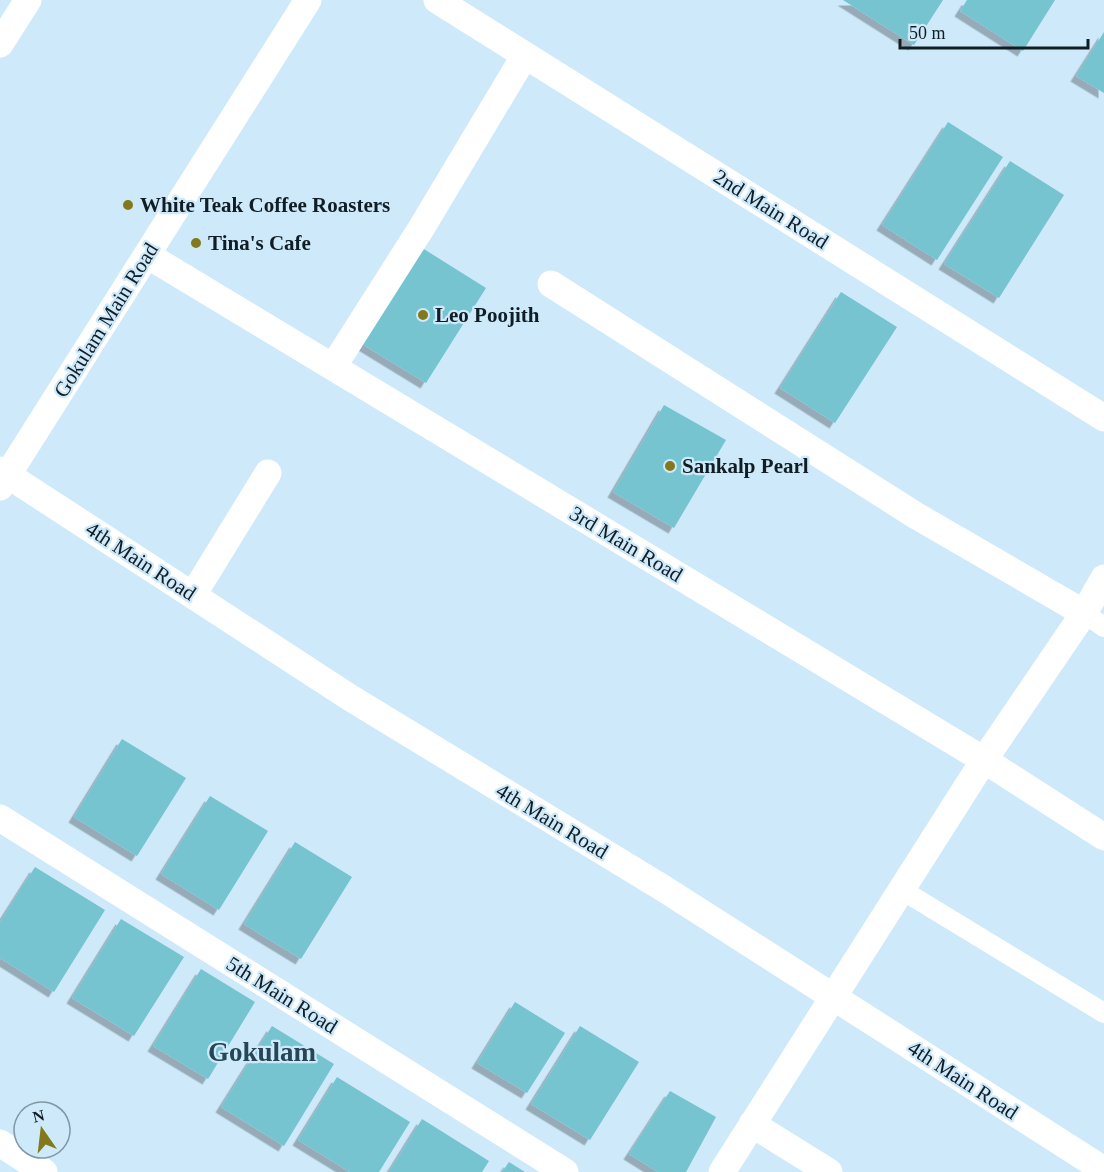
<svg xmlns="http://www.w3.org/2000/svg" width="1104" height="1172" font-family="Georgia,serif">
	<defs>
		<filter id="shadow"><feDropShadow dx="-5.5" dy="5.5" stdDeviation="0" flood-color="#0004"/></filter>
	</defs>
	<rect width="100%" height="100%" fill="#cde9fa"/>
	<!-- building -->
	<path fill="#74c4d0" filter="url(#shadow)" d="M843,0H943L914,45Z
		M967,0H1055L1023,51L960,11Z
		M1104,32V93L1076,76Z
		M948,122L1003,157L937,260L882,225Z
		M1010,161L1064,195L999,298L944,264Z
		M419,246L486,288L426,383L359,342Z
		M841,292L897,327L835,423L780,388Z
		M664,405L726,440L674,528L613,492Z
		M122,739L186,778L137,856L74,817Z
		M210,796L268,831L219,910L161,874Z
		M295,842L352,877L301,959L244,924Z
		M35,867L105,910L54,992L0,958V922Z
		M121,919L184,957L134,1036L72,998Z
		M201,969L255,1002L208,1079L153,1046Z
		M515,1002L565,1033L527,1093L477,1063Z
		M272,1026L334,1064L284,1146L221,1107Z
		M580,1026L639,1062L590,1140L531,1104Z
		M337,1077L410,1122L379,1172H350L298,1140Z
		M670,1091L716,1117L686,1172H658L629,1154Z
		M422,1119L489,1161L482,1172H389Z
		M509,1162L525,1172H502Z"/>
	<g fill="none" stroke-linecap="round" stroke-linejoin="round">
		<!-- pedestrian -->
		<path stroke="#fff" stroke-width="20" d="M1084,613L1104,627
			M902,890L1104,1013"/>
		<!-- minor -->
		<path stroke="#fff" stroke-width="27" d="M437,0L1104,418
			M0,44L28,0
			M147,255L984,760L1104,837
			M551,284L915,515L1084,613
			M333,367L422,227L525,55
			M0,470L349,697L666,890L1104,1170
			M0,487L308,0
			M193,595L268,473
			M0,818L565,1172
			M752,1124L829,1172
			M0,1143L44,1172
			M722,1172L984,760L1084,613L1104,578"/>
	</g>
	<!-- markers -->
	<g fill="#84781d" stroke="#cde9fa" stroke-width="2">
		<circle cx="128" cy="205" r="6"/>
		<circle cx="196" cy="243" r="6"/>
		<circle cx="423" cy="315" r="6"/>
		<circle cx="670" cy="466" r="6"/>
	</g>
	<g text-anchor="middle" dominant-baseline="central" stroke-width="4.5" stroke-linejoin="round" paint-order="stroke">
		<!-- poi labels -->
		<g font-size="21" font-weight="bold" fill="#101d24" stroke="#cde9fa" text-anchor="start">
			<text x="140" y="205">White Teak Coffee Roasters</text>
			<text x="208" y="243">Tina's Cafe</text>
			<text x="435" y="315">Leo Poojith</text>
			<text x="682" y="466">Sankalp Pearl</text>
		</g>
		<!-- street labels -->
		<g font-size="21" fill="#101d24" stroke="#cde9fa">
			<text transform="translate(771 209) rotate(32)">2nd Main Road</text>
			<text transform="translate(106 320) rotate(-58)">Gokulam Main Road</text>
			<text transform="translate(626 544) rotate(31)">3rd Main Road</text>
			<text transform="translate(141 561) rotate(33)">4th Main Road</text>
			<text transform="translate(552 821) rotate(31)">4th Main Road</text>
			<text transform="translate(282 995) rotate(32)">5th Main Road</text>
			<text transform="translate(963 1080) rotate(33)">4th Main Road</text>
		</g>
		<!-- district labels -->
		<g font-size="27" font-weight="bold" fill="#264556" stroke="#cde9fa">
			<text x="262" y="1052">Gokulam</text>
		</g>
	</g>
	<!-- north arrow -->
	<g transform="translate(42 1130) rotate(346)"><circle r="28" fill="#cde9fa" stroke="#8197a4" stroke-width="1.5"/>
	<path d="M0-4.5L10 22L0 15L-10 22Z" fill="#84781d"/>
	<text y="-9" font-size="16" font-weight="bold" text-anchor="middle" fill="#101d24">N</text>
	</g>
	<!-- scale -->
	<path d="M900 39v9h188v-9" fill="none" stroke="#101d24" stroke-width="3"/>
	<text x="909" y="39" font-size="18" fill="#101d24" stroke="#cde9fa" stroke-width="4.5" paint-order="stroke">50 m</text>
</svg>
